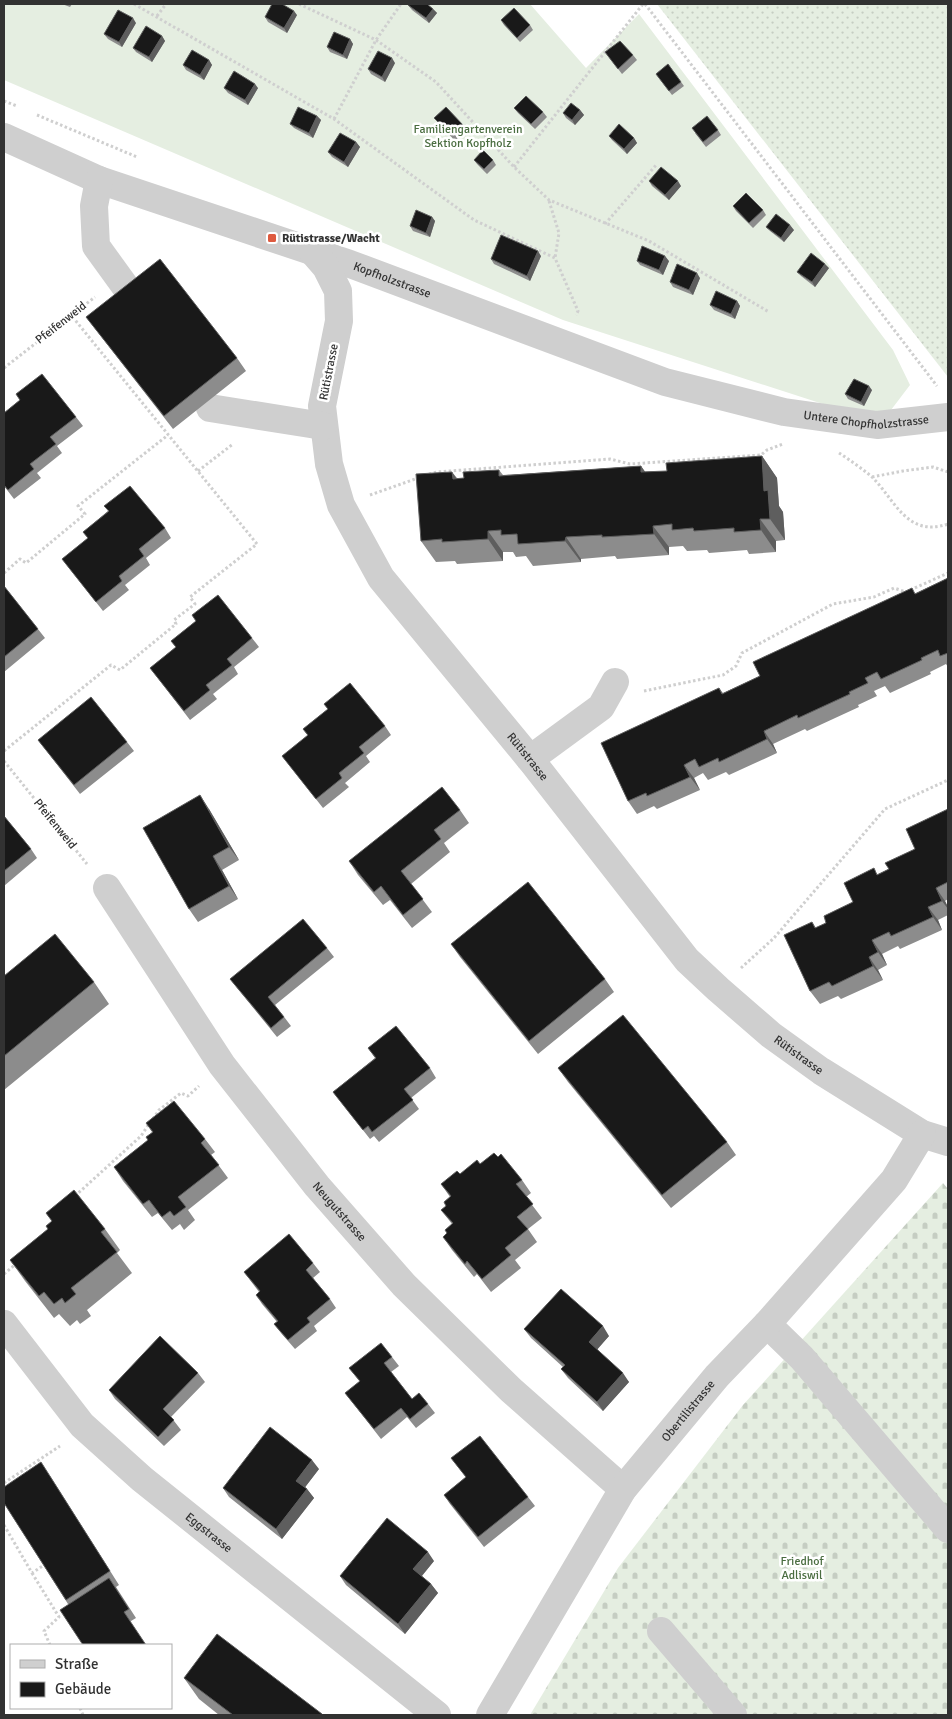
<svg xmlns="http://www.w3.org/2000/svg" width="952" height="1719" font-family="Signika,sans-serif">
	<defs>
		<pattern id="grass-dots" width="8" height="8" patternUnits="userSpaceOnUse" patternTransform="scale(1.25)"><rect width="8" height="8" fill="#e5eee1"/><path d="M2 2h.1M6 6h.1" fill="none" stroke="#c5cdc2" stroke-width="1.8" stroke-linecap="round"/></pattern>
		<pattern id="cemetery-stones" width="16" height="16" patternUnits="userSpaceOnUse" patternTransform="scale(1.25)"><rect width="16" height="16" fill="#e5eee1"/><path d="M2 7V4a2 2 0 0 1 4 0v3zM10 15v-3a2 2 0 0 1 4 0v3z" fill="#c5cdc2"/></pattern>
	</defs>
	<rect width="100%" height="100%" fill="#fff"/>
	<!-- grass -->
	<path fill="url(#grass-dots)" d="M657,4H948V377Z"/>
	<!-- cemetery -->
	<path fill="url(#cemetery-stones)" d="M943,1183L948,1189V1715H530L618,1568L743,1405Z"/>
	<!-- garden -->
	<path fill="#e5eee1" d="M4,4H530L586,68L639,14L893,350L910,385L891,410L857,415L563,320L4,80Z"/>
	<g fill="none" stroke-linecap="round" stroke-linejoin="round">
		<!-- path -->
		<path stroke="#cfcfcf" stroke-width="3" stroke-dasharray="2.5 2.5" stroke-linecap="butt" d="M134,4L334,119L474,220L555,258L578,311L576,315
			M299,4L376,40L436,82L514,167L549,200L649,241L769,312
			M645,4L937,386
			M157,16L166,4
			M4,101L17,106
			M37,115L137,157
			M334,119L376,40L401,4
			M514,167L643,4
			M549,201L559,233L555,258
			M605,224L657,164
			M4,368L95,297
			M839,453C850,460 861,468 871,476C895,499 906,538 948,524
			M198,471L233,444
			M429,474L437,472L610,459L630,464L761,455L767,450L783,444
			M872,477L903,471L933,467L948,472
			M370,495L418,478
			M4,573L20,559L26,563L85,514L78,506L168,435
			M644,691L723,675L736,666L742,653L833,604L874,597L894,588L906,592L948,573
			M4,751L111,665L120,670L176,624L174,620L195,604L190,597L257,544L71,315
			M4,761L87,864
			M741,968L774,938L885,809L948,780
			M153,1119L159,1110L181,1093L188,1096L199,1086
			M75,1196L141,1136L149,1124
			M4,1274L17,1263
			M4,1483L60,1446
			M4,1525L32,1573L44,1565
			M32,1573L59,1617L44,1631L50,1645
			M80,1708L83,1715"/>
		<!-- minor -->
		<g stroke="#cfcfcf" stroke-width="28">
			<path id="s1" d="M4,137L99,180L350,264L665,382L784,412L877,425L948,417"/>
			<path d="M99,180L94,206L96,246L130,293"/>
			<path id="s2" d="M313,252L326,267L338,291L339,321L322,406L329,464L341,505L381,578L530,759L687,960L718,989L771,1035L821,1071L922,1134L948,1142"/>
			<path d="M210,408L323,426"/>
			<path d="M530,759L601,707L615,682"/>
			<path id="s3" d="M107,888L222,1065L317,1186L404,1285L511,1390L623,1489"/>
			<path id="s4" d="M4,1324L82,1425L142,1479L437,1715"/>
			<path d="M767,1324L802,1358L948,1529"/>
			<path d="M661,1631L733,1715"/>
			<path id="s5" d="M490,1715L623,1489L717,1376L767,1324L894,1180L922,1134"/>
		</g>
	</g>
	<!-- wall -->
	<path fill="#8c8c8c" d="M62,4H72L70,7Z
		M408,5L433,9L437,13L429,23L412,10Z
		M297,15L287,33L268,22L265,17Z
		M501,20L530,25L533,30L520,42L504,25Z
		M136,23L122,47L108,39L104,34Z
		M162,36L165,41L152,62L136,52L133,48Z
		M350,39L353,44L347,59L330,52L327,47Z
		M605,52L633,55L637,60L622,74Z
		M209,60L212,65L204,80L186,70L183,65Z
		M395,63L385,82L371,74L368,69Z
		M668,64L684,86L672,95L656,74Z
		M224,88H258L248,105L228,93Z
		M514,108L543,112L547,117L535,129L518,113Z
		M580,110L584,115L575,125L566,118L563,113Z
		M317,116L321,120L313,138L294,128L290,124Z
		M434,118L463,125L466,130L455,141L438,122Z
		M718,130L721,135L706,147L695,133Z
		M609,136L634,138L637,143L627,154L612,140Z
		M356,142L360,147L348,167L332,157L328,152Z
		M474,160H493L496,165L487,174L477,164Z
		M649,181L681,186L669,200L652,186Z
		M733,206L763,210L766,215L753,228L736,211Z
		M432,217L435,221L430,237L413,231L410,226Z
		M766,227L794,230L784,242L770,231Z
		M541,256L530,281L494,264L491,259Z
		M637,261H669L663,275L640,265Z
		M829,268L815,287L801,276L797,272Z
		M700,278L693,295L673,287L670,282Z
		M737,301L740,306L735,319L714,310L710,305Z
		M86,317L237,358L246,371L173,429L96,330Z
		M872,390L864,406L848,399L845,394Z
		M16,394L76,417L83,426L57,446L62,453L37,473L41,478L14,499L4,486V413L20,400Z
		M762,456L777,478L779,506L783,512L785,540L776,541V552L749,554L747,550L709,553L707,550L687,551L683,546L669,547V555L617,559L615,556L581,559V562L533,566L526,556L516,557L513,552H503V561L457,564L455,561L436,562L421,541L452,472L457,478H464L499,470L503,475L641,466L645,472L667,471Z
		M104,506L165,528L171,538L146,558L150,565L125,585L129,590L103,611L62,559L88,538L83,532L108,511Z
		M948,578V667L946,664L930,672L931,674L890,693L885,686L874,691L877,696L858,705L859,707L807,731L805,729L773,744L777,753L729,775L726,772L708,780L703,773L694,778L700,790L657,809L654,806L637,814L628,801L719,688L723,693L760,676L916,593Z
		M4,586L45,638L4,672Z
		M192,615L252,638L259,647L234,667L238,674L213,694L217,699L190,720L150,668L176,647L171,641L196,621Z
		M324,704L385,726L391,735L366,756L370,762L345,783L349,787L323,808L282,756L308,736L303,729L328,709Z
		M38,740L127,742L134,751L80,794Z
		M209,809L239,860L222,870L238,899L198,922L189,909Z
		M948,809V899L945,901L948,907V915L938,920L942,930L900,949L898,946L882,954L887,965L878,970L883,980L841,999L838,996L820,1004L810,991L812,922L816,928L826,923L853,902L878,874L889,869L915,849Z
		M460,810L469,823L444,843L450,852L411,884L432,912L412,928L390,900L383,905L358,875L349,861Z
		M4,816L31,849L37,858L4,886Z
		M451,944L605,979L614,992L538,1054L460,957Z
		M327,948L334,957L275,1005L291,1026L277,1037L237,988L230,979Z
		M4,976L94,982L109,1004L4,1090Z
		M368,1048L430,1068L436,1078L411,1098L419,1109L379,1142L374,1136L370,1139L333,1092L375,1058Z
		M558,1068L727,1142L736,1155L671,1208L568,1082Z
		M146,1123L205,1139L215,1152L211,1155L228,1178L188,1210L195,1220L184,1230L180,1224L172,1230L158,1213L152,1217L123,1181L114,1167L148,1140L152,1132Z
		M498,1157L522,1180L531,1193L526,1197L542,1218L528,1229L537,1242L515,1260L521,1268L491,1292L477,1274L474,1277L452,1250L443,1237L447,1233L452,1224L441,1210L446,1206L450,1197L441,1184L480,1164Z
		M46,1213L105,1229L120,1250L117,1253L132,1273L87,1310L91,1316L80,1324L77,1320L70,1326L59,1314L54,1318L25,1281L10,1260L48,1229L52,1221Z
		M313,1263L320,1272L313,1278L330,1299L336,1308L314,1326L317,1331L295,1349L281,1333L274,1324L277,1322L262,1304L256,1295L259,1292L244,1272Z
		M524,1329L609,1336L597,1349L629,1382L603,1411L568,1378L561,1369L563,1367L531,1338Z
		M392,1357L399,1366L391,1372L412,1399L428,1404L435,1413L416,1428L407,1417L381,1439L345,1393L360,1382L349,1368Z
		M198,1373L205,1382L171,1417L181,1430L164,1446L115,1399L109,1390Z
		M451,1458L528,1497L535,1506L484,1547L450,1504L444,1495L466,1477Z
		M319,1469L305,1487L307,1489L314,1498L282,1539L229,1497L223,1488Z
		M50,1476L119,1585L116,1587L136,1618L131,1621L68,1604L4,1503Z
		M434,1561L422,1576L431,1584L438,1593L405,1634L346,1585L340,1576Z
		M184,1678L322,1714L323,1715H219L199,1699Z"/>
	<!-- shaded-wall -->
	<path fill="#5e5e5e" d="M433,9L437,13L429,23L426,18Z
		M294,11L297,15L287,33L284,28Z
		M133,18L136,23L122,47L119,42Z
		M162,36L165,41L152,62L149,57Z
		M350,39L353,44L347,59L343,55Z
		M392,58L395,63L385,82L382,77Z
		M209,60L212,65L204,80L200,75Z
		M255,84L258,88L248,105L245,100Z
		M580,110L584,115L575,125L572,120Z
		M317,116L321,120L313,138L309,133Z
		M634,138L637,143L627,154L624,149Z
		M356,142L360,147L348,167L344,162Z
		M678,181L681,186L669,200L665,195Z
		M432,217L435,221L430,237L426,233Z
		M790,225L794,230L784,242L781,238Z
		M538,251L541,256L530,281L527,276Z
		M665,256L669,261L663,275L659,270Z
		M825,264L829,268L815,287L812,282Z
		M697,273L700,278L693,295L689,290Z
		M737,301L740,306L735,319L731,314Z
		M869,386L872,390L864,406L861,402Z
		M762,456L777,478L779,506L783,512L785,540L770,519L764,491Z
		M641,466L656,487L641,472Z
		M452,472L467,494L453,479Z
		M760,519L776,541V552L761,530Z
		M653,526L669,547V555L654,534Z
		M488,531L503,552V561L488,539Z
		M566,537L581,559V562L565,541Z
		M764,731L773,744L777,753L767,739Z
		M684,765L694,778L700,790L690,777Z
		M200,795L209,809L239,860L229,847Z
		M213,856L222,870L238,899L229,886Z
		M936,888L945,901L948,907V909L942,901Z
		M928,907L938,920L942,930L933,917Z
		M872,940L882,954L887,965L878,952Z
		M869,957L878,970L883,980L873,966Z
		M603,1326L609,1336L596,1351L589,1342Z
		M623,1373L629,1382L603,1411L597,1402Z
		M312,1460L319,1469L303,1490L296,1481Z
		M307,1489L314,1498L282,1539L276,1529Z
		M428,1552L434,1561L420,1578L413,1569Z
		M431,1584L438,1593L405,1634L398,1624Z"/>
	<!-- building -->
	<path fill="#191919" stroke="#5e5e5e" d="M272,4H282L294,11L284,28L265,17Z
		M409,4H427L433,9L426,18L408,5Z
		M514,8L530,25L517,38L501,20Z
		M118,10L133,18L119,42L104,34Z
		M146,26L162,36L149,57L133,48Z
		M334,32L350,39L343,55L327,47Z
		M620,41L633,55L618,69L605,52Z
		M192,50L209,60L200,75L183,65Z
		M378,51L392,58L382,77L368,69Z
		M668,64L681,82L669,91L656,74Z
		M234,71L255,84L245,100L224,88Z
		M526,96L543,112L531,124L514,108Z
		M571,103L580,110L572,120L563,113Z
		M298,107L317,116L309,133L290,124Z
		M446,107L463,125L452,136L434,118Z
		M707,116L718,130L703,142L692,128Z
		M619,124L634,138L624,149L609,136Z
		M340,133L356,142L344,162L328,152Z
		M483,150L493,160L484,169L474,160Z
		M661,167L678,181L665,195L649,181Z
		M746,193L763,210L749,223L733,206Z
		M416,210L432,217L426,233L410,226Z
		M776,214L790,225L781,238L766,227Z
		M501,235L538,251L527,276L491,259Z
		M642,246L665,256L659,270L637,261Z
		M811,253L825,264L812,282L797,272Z
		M160,259L237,358L164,416L86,317Z
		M677,264L697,273L689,290L670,282Z
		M716,291L737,301L731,314L710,305Z
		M42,374L76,417L50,437L56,444L30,464L34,469L8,490L4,485V413L20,400L16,394Z
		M854,379L869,386L861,402L845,394Z
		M762,456L764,491L768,490L770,519H760L761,530L734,532V528L694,531L693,528L672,530V524L653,526L654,534L602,537V535L566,537L565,541L518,544L517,534L501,535V530L488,531V539L442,542V539L421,541L416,474L452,472L453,479L464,478L463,472L499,470V476L641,466V472L667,471L666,463Z
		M130,486L165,528L139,549L144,556L119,576L122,581L96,602L62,559L88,538L83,532L109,511L104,506Z
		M948,578V653L940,656L938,650L921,658L922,660L881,679L877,672L865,678L868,683L849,692L850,694L798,718L797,715L764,731L767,739L719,762L718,758L699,767L695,759L684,765L690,777L647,796L646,793L628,801L601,743L719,688L722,694L760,676L753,662L912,588L915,594Z
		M4,586L38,629L4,657Z
		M218,595L252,638L227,659L232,665L206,685L210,690L184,711L150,668L176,647L171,641L196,621L192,615Z
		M350,683L385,726L359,747L364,753L339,773L342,778L316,799L282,756L308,735L303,729L328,709L324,704Z
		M91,697L127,742L74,785L38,740Z
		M442,787L460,810L434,830L441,839L401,871L423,899L403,915L381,886L374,892L349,861Z
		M200,795L229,847L213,856L229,886L189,909L143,828Z
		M948,809V882L936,888L942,901L928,907L933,917L891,936L889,932L872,940L878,952L869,957L873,966L832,986L829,982L810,991L784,935L812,922L815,928L826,923L824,916L853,902L844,883L874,868L877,875L889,869L885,863L915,849L906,829Z
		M4,816L31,849L4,871Z
		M528,882L605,979L529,1041L451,944Z
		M303,919L327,948L268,997L284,1017L271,1028L230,979Z
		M55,934L94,982L4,1056V976Z
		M623,1015L727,1142L662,1195L558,1068Z
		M396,1026L430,1068L404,1089L413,1100L372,1132L368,1126L363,1130L333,1092L376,1058L368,1048Z
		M174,1101L205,1139L201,1143L219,1165L178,1197L186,1207L174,1216L170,1211L162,1217L149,1200L143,1204L114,1167L148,1140L146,1137L153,1132L146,1123Z
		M494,1153L498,1157L501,1154L522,1180L516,1184L533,1204L517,1217L528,1229L505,1248L511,1255L482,1279L467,1261L465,1264L443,1237L447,1233L445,1230L453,1223L441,1210L446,1206L444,1202L451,1196L441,1184L457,1171L460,1174L477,1160L480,1164Z
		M74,1190L105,1229L101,1232L117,1252L71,1288L76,1294L65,1303L62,1298L54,1304L44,1292L39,1296L10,1260L48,1229L46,1226L52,1221L46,1213Z
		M289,1234L313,1263L306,1270L330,1299L307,1318L310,1322L288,1340L274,1324L278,1321L256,1295L260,1291L244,1272Z
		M561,1289L603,1326L589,1342L623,1373L597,1402L561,1369L565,1365L524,1329Z
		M160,1336L198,1373L163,1409L174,1420L158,1437L109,1390Z
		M381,1343L392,1357L384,1363L412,1399L419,1393L428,1404L410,1419L401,1408L374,1429L345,1393L360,1381L349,1368Z
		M270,1427L312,1460L296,1481L307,1489L276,1529L223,1488Z
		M480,1436L528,1497L478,1537L444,1495L466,1477L451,1458Z
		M41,1462L110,1571L66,1600L4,1503V1487Z
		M387,1518L428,1552L413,1569L431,1584L398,1624L340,1576Z
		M109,1578L129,1609L124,1612L146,1645H83L60,1610Z
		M217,1634L322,1714L321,1715H233L184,1678Z"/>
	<!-- markers -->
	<rect fill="#de5a3f" stroke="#fff" stroke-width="2" x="267" y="233" width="10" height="10" rx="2.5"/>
	<g text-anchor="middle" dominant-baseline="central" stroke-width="5" stroke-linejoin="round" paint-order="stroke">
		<!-- park labels -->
		<g font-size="12" fill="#4a6d40" stroke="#fff">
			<text x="468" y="129">Familiengartenverein<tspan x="468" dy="14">Sektion Kopfholz</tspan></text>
			<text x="802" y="1561">Friedhof<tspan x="802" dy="14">Adliswil</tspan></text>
		</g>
		<!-- poi labels -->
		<g font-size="12" font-weight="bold" fill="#323232" stroke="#fff" text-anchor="start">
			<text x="282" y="238">Rütistrasse/Wacht</text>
		</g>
		<!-- street labels -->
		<g font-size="12" fill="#323232" stroke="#fff">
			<text stroke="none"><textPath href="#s1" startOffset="414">Kopfholzstrasse</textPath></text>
			<text transform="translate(61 323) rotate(-38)">Pfeifenweid</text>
			<text transform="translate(329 372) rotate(-79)">Rütistrasse</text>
			<text stroke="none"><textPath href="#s1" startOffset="911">Untere Chopfholzstrasse</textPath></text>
			<text stroke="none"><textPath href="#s2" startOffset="579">Rütistrasse</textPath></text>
			<text transform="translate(55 824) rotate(51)">Pfeifenweid</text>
			<text stroke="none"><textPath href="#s2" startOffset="984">Rütistrasse</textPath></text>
			<text stroke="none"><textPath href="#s3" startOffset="399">Neugutstrasse</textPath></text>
			<text stroke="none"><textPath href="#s5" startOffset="364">Obertilistrasse</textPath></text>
			<text stroke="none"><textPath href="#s4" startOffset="294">Eggstrasse</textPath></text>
		</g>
	</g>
	<!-- border -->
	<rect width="952" height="1719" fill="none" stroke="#323232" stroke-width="10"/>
	<!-- legend -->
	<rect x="10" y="1644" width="162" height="65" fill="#ffffff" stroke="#adadad"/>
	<rect x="20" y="1660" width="25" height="8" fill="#cfcfcf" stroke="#adadad"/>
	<text x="55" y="1669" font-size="15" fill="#323232">Straße</text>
	<rect x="20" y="1682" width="25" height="15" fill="#191919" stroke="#adadad"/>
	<text x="55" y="1694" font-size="15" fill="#323232">Gebäude</text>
</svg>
